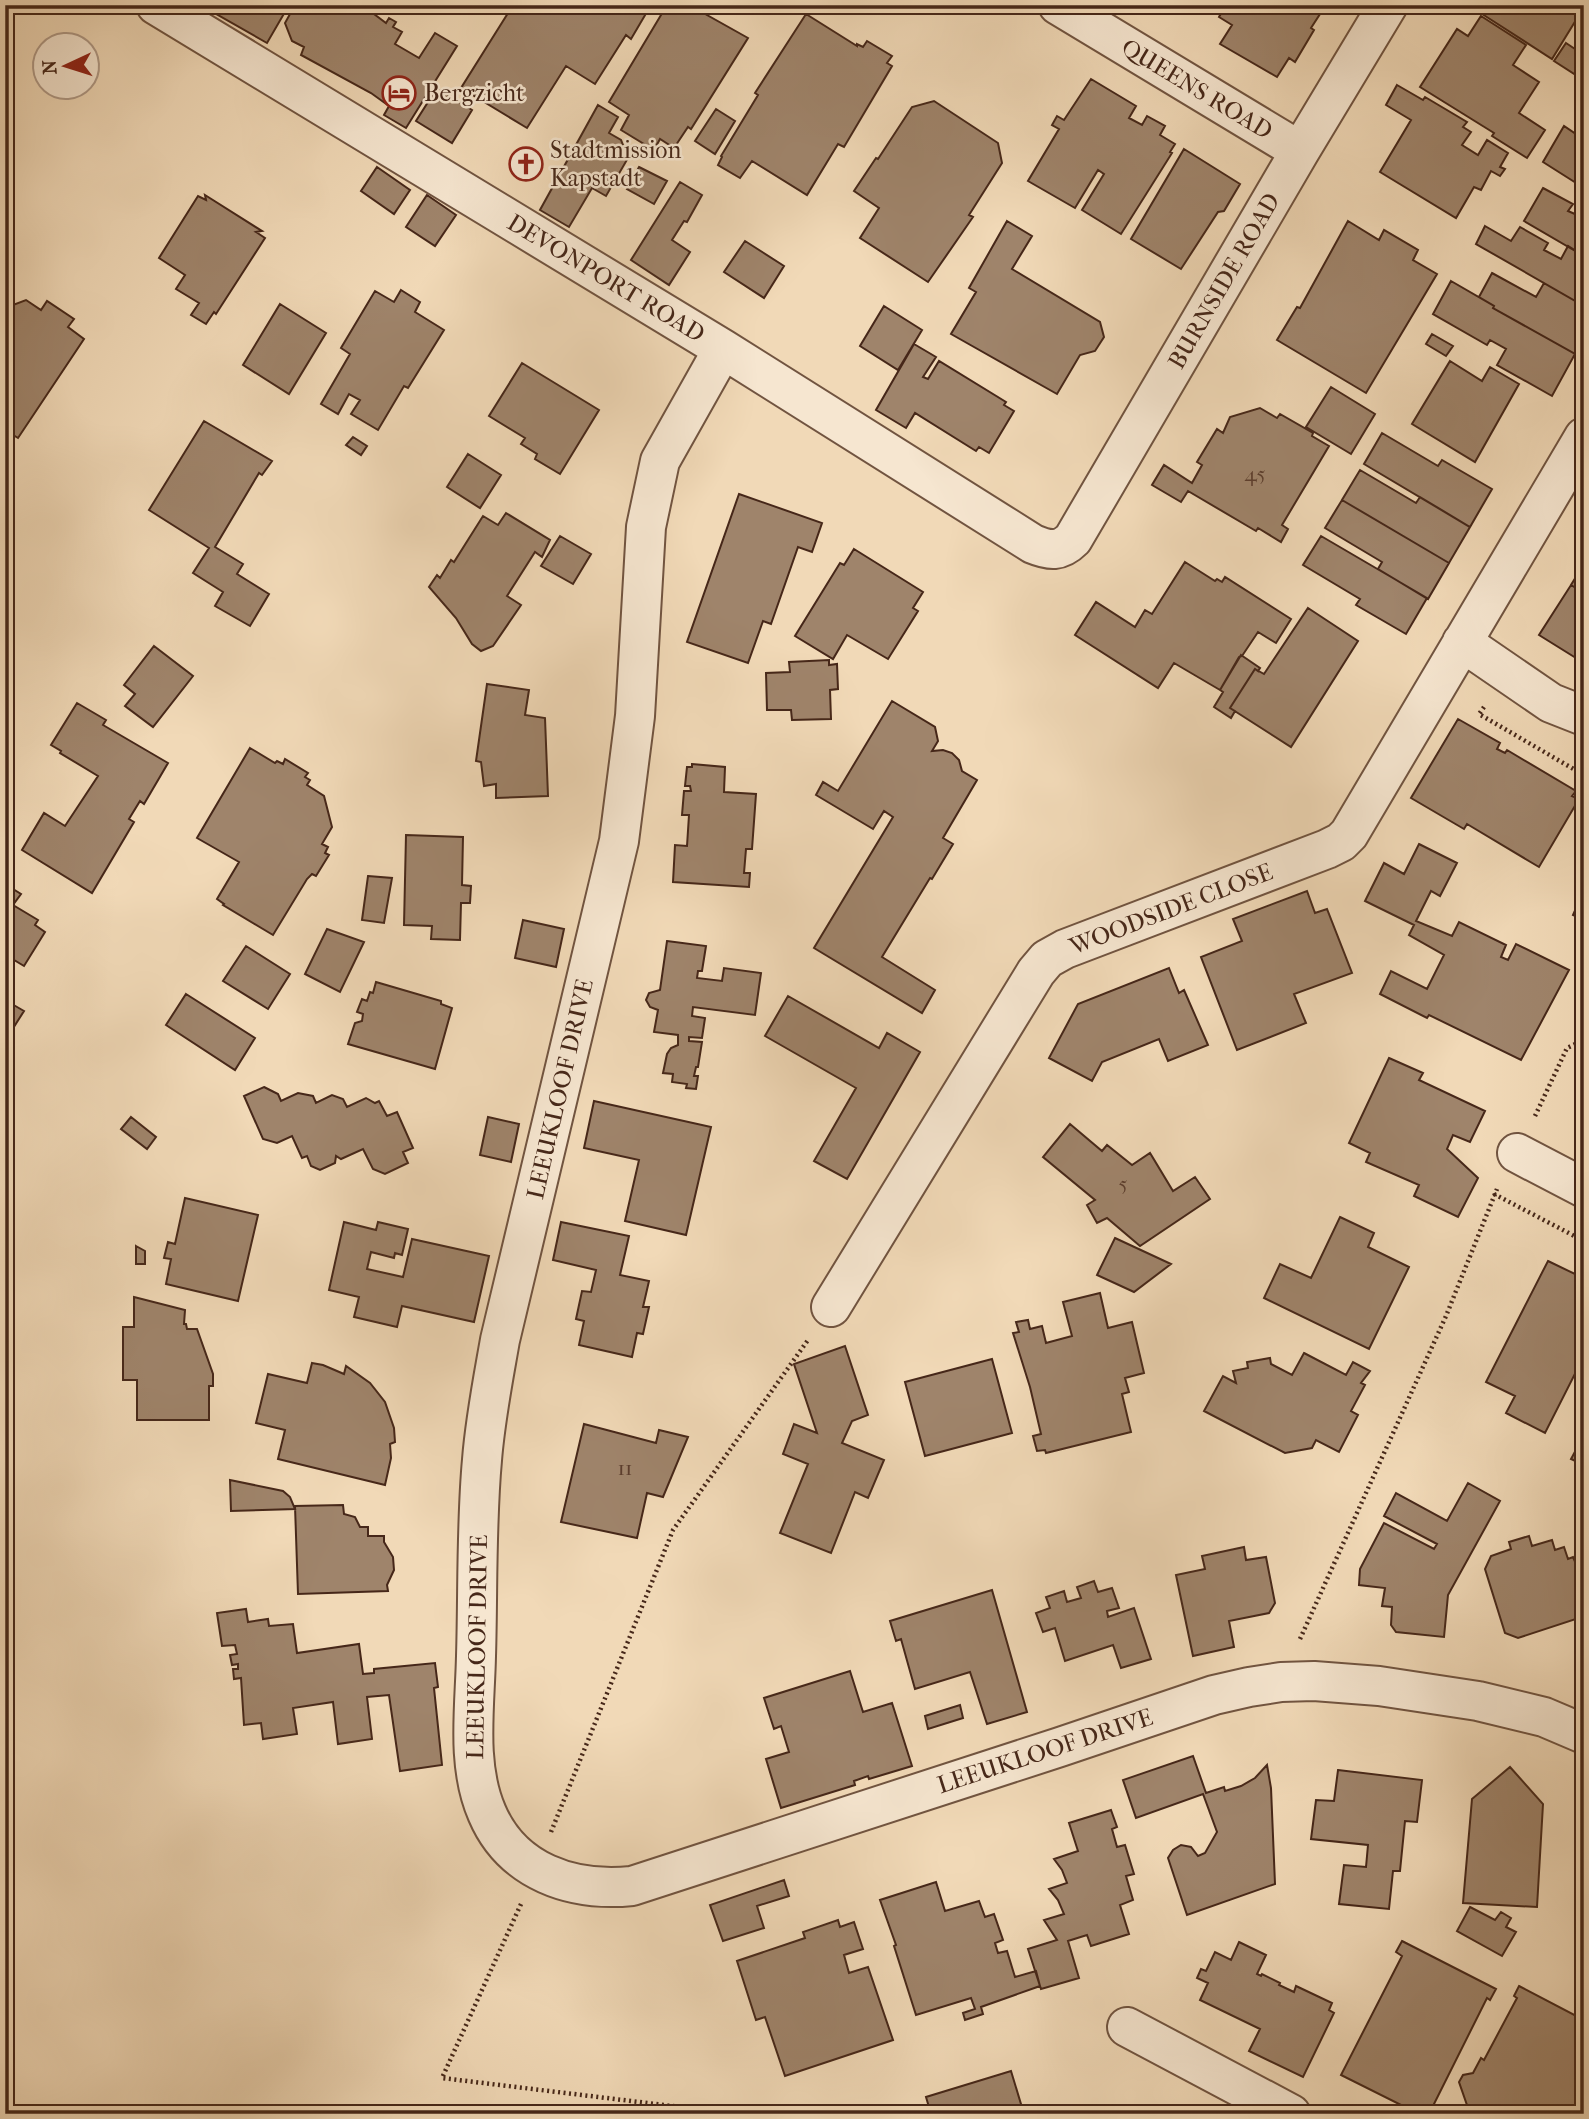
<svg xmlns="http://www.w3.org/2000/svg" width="1589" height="2119" font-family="'IM FELL French Canon',serif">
	<rect width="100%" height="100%" fill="#f1d9b7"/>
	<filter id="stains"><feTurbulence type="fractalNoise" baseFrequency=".00286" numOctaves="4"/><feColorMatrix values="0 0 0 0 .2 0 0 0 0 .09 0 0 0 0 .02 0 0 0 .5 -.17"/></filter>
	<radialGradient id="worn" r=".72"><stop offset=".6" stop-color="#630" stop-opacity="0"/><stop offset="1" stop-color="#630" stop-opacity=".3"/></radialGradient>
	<!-- building -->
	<path fill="#9f846b" stroke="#462719" stroke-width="2" d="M205,5H289L267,43L204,7Z
		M295,5H362L386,23L389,18L396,22L393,27L402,32L395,44L419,58L435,33L457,46L406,128L384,115L389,106L371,93L301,55L304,47L292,41L285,23Z
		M513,5H651L631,39L626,35L595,84L566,66L527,128L461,88Z
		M667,5H689L748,38L691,129L688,127L674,148L660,139L654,150L621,130L629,115L609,102Z
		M1226,5H1312L1310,8L1320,14L1311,28L1314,30L1295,62L1289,58L1277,77L1220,44L1232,25L1219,17Z
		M1473,5H1584V7L1552,59L1479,12L1480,10Z
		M806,14L857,46V44L863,47L867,41L892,56L887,63L892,66L844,147L838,144L807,195L752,161L740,178L718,165L722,157L721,156L758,95L755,93Z
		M1481,16L1526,45L1513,65L1539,82L1519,113L1545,130L1527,158L1492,136L1494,133L1420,87L1457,29L1468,36Z
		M1566,43L1584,55V69L1579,77L1554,61Z
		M1091,79L1136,106L1129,118L1142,125L1147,116L1165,126L1160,135L1175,144L1170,152L1172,153L1121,234L1082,210L1104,174L1098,170L1075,208L1028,181L1059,129L1052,125L1057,116L1064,120Z
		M1397,85L1423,100L1425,97L1467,122L1463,127L1471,132L1462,145L1478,155L1487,140L1508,153L1500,167L1505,169L1500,176L1491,171L1481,190L1474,187L1456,218L1380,172L1411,120L1386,105Z
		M437,88L472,110L452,143L416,121Z
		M934,101L998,143L1002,163L969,215L973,217L928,282L860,238L879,208L854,191L876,158L878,159L912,107Z
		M598,105L618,117L609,133L621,140L628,158L606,196L592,188L569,227L540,210Z
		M716,109L735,121L715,154L695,141Z
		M1584,121V188L1543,162L1564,126L1576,134Z
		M1184,149L1240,184L1224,211L1218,212L1181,269L1131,239Z
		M377,167L410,190L394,214L361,191Z
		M639,167L667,181L654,204L627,189Z
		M680,182L702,195L687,222L684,221L672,240L690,252L669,285L631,260Z
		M1543,188L1573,204L1568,211L1584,218V256L1524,221Z
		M205,195L262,231L256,232L265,238L216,314L214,312L206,324L191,315L199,303L176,289L185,275L159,258L198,196L206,200Z
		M427,195L456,215L435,246L406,227Z
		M1007,221L1032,236L1012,269L1100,322L1104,337L1095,351L1080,355L1057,394L951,334L976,292L969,288Z
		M1348,221L1379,240L1384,230L1418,250L1413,260L1437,274L1366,393L1277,340L1297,307L1300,308Z
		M1485,226L1511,241L1520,227L1548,243L1544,250L1561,259L1568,246L1584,256V306L1476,244Z
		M745,241L784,266L764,298L724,272Z
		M1492,273L1536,297L1544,283L1584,306V342L1577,355L1493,308L1494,306L1479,297Z
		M1451,281L1494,306L1493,308L1575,354L1552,396L1497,365L1506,349L1490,340L1487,345L1433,314Z
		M401,290L420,302L415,312L444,330L408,388L404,386L378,430L351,414L360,400L349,394L338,414L321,404L350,354L341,348L375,291L394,302Z
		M26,300L41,310L47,301L74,319L68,327L84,339L18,438L5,430V308Z
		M280,304L326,333L289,394L243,365Z
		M884,306L922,330L898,370L860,346Z
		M1432,334L1453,346L1446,356L1426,344Z
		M914,344L936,357L923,377L928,379L939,361L1006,402L1004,405L1014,411L989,453L979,447L976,451L915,413L906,428L876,410Z
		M1450,361L1482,381L1490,367L1519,384L1475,462L1412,424Z
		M522,363L599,410L560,474L535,459L537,454L521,444L525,438L489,416Z
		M1331,387L1375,414L1351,454L1306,427Z
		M1260,408L1277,418L1280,414L1313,433L1312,436L1329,446L1282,525L1288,529L1281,542L1258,528L1256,531L1188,491L1181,502L1152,485L1164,465L1192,483L1202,465L1197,462L1217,429L1223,433L1230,417Z
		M204,421L272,461L262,475L259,473L215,547L243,564L237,574L269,594L250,626L215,606L223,592L193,573L209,548L149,510Z
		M1382,433L1438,466L1442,460L1492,489L1470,527L1364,464Z
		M353,437L367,446L361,455L346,445Z
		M468,454L501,475L480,508L447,487Z
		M1360,470L1416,503L1420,497L1470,527L1449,563L1342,500Z
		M739,494L822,523L812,552L798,547L771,624L763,621L748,663L687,642Z
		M1342,500L1449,563L1428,599L1378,569L1382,562L1325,528Z
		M506,513L550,540L542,557L535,552L507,596L521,605L493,646L481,651L472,644L456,618L429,587L437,575L440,578L451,560L454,562L483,516L498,525Z
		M560,536L591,554L573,584L541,566Z
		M1321,536L1427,598L1406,634L1356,605L1360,599L1303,565Z
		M854,549L923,592L913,608L918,611L888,659L847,635L833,659L795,636L840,563L844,565Z
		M1185,562L1215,581L1217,579L1222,582L1225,577L1291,619L1276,643L1258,632L1242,656L1239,657L1220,690L1174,663L1158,688L1075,635L1096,602L1135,627L1145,610L1152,614Z
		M1584,564V593L1571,585Z
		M1571,585L1584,593V663L1539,635Z
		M1308,608L1358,641L1291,747L1230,708L1255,669L1264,674Z
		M154,646L193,676L153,727L125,706L135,694L124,685Z
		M1241,655L1260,668L1258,671L1255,669L1230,708L1235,711L1231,718L1214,707L1223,692L1220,690Z
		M829,660V665L837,664L838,689L830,690L831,719L792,720L791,710H767L766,673L790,672L789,662Z
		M487,684L529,690L525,715L545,718L548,796L496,798V784L484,786L481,762L476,761Z
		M892,701L935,727L938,741L932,751L943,750L952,753L959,760L962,771L977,780L943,838L953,844L932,879L930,878L882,957L935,990L922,1013L814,948L893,817L884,811L873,829L816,795L823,782L838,791Z
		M77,703L106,720L103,725L168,763L144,804L140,801L129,819L134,822L92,893L22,850L44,813L65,826L98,776L60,753L61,751L51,745Z
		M1458,719L1500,743L1497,749L1505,753L1507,750L1576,791L1572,796L1579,799L1539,867L1467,824L1464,829L1411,798Z
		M250,748L275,763L277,761L283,764L285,759L308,773L305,777L310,780L307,785L324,796L332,827L322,844L328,847L325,853L329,855L316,876L312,874L307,879L273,935L223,905L224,904L217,899L239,862L197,838Z
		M692,764L725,767L724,792L756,794L752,849H746L744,873H750L749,887L673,882L675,845L687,846L689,815H682L684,791H691L690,786H685L687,767H692Z
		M406,835L463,837L462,885L471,886L470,903H461L460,940L431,939L432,926L404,925Z
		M1419,844L1457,863L1440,896L1431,891L1416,921L1452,936L1459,922L1506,945L1501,957L1508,960L1516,944L1569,970L1521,1060L1429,1015L1427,1018L1380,994L1391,971L1427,989L1444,955L1409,935L1414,925L1365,901L1384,863L1404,874Z
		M368,876L392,878L384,923L362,920Z
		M5,884L21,894L13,905L38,920L35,925L45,932L24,966L14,960L12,962L5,958Z
		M1307,891L1315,913L1327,909L1352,973L1294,994L1306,1023L1237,1050L1201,957L1242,941L1233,919Z
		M1580,899L1584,901V920L1573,915Z
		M523,920L564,929L556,967L515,958Z
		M327,929L364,942L340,992L305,974Z
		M667,941L706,946L702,971H698L697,978L722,981L724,968L761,973L755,1015L693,1007L692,1016L705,1018L702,1038L689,1037V1041L702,1042L698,1067H696L694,1076H698L696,1089L686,1088L687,1084L672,1082L673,1074L663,1073L667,1054L671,1048L678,1045V1035L654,1032L658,1010L650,1007L646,1000L649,993L660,990Z
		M246,946L290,974L268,1009L223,981Z
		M1169,968L1179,993L1184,990L1208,1045L1168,1061L1159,1039L1102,1062L1092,1081L1049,1058L1078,1004Z
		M376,982L441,1001V1004L452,1008L435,1069L348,1044L355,1023L362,1021L363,1014L357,1012L362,999L367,1001L370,992L373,993Z
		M186,994L255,1038L235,1070L166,1025Z
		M788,996L879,1048L887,1033L920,1052L847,1179L814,1161L856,1088L765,1036Z
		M5,1000L24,1011L5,1041Z
		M1389,1058L1423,1073L1419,1080L1485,1111L1470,1142L1453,1135L1447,1149L1478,1178L1458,1217L1414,1196L1419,1185L1366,1162L1370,1153L1349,1143Z
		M264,1087L278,1094L281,1101L298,1093L313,1096L316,1103L332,1095L343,1099L347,1107L366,1098L375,1103L379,1101L387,1116L397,1112L413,1148L403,1152L408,1163L385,1174L373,1169L363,1149L341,1159L336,1156L335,1163L320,1170L311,1166L307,1156L302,1158L292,1136L277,1143L263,1139L244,1096Z
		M594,1101L711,1127L686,1235L625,1221L639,1160L584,1148Z
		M131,1117L156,1137L147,1149L121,1129Z
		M488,1117L519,1124L511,1162L480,1155Z
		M1070,1124L1102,1151L1107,1145L1132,1165L1150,1153L1173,1191L1195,1177L1210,1199L1140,1246L1107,1218L1097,1223L1087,1205L1095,1200L1043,1157Z
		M185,1198L258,1215L238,1301L166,1284L171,1259L164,1258L168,1242L175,1244Z
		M1340,1217L1374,1233L1368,1247L1409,1267L1369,1349L1264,1298L1280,1264L1311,1278Z
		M344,1222L376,1230L378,1222L408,1229L402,1255L395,1253L394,1258L371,1252L367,1269L403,1277L412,1239L489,1256L474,1322L402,1306L397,1327L354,1317L359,1297L329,1290Z
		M561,1222L629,1236L620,1275L649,1281L643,1307H649L643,1334L637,1333L632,1357L579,1345L584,1321L576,1319L582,1291L591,1292L596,1270L553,1260Z
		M1115,1238L1171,1264L1134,1292L1097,1275Z
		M136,1246L145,1251V1264H136Z
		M1548,1261L1577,1275L1584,1263V1356L1545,1433L1506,1413L1515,1396L1486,1382Z
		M1100,1293L1108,1328L1132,1322L1144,1373L1125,1378L1129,1392L1122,1394L1131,1432L1046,1453L1045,1450L1037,1451L1033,1436L1041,1434L1030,1387L1013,1333L1019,1332L1016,1322L1028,1320L1030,1329L1042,1326L1046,1343L1072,1336L1063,1302Z
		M134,1297L185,1310L184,1324H186L187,1329H197L213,1374V1386H209V1420H137V1380H123V1327H134Z
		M845,1346L868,1415L852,1421L842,1443L884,1460L868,1498L855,1492L831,1553L780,1533L808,1464L783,1454L794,1424L817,1433L794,1364Z
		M1304,1353L1346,1375L1353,1362L1370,1371L1361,1383L1365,1385L1351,1411L1358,1415L1339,1452L1316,1440L1312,1448L1285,1453L1204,1411L1223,1376L1236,1383L1233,1371L1248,1368L1247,1362L1270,1358L1271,1364L1292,1375Z
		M992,1359L1012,1433L925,1456L905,1382Z
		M312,1363L323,1365L344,1374L346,1366L370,1383L385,1402L394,1428L395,1442L390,1444L391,1458L385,1485L278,1459L285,1430L256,1423L268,1374L307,1383Z
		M584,1424L656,1443L659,1430L688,1437L663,1497L647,1493L637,1538L561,1522Z
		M1584,1444V1465L1571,1459L1577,1448Z
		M230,1480L283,1491L290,1497L295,1509L231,1511Z
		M1468,1483L1500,1501L1448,1595L1444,1637L1396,1632L1391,1625L1392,1607L1382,1606L1385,1588L1359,1585L1360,1569L1384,1523L1434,1549L1437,1544L1384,1516L1396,1493L1447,1521Z
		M343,1505L344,1514L355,1517L360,1527H368V1536H384V1542L393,1557L394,1570L387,1585L388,1591L298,1594L295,1506Z
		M1529,1536L1532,1546L1552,1540L1555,1550L1564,1547L1568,1559L1573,1557L1576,1564L1584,1561V1607L1579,1618L1518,1638L1505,1633L1485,1569L1491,1556L1511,1549L1509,1542Z
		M1244,1547L1246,1560L1266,1557L1275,1603L1269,1613L1229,1621L1234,1647L1193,1656L1176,1575L1205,1569L1202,1556Z
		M1094,1581L1098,1592L1112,1588L1119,1608L1107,1611L1108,1617L1134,1608L1151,1659L1121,1668L1113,1645L1065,1661L1055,1628L1043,1632L1036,1613L1050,1608L1046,1597L1064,1591L1067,1602L1081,1598L1077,1587Z
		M992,1590L1027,1712L987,1724L970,1672L915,1689L901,1639L896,1641L890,1621Z
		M246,1609L248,1622L268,1619L269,1626L293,1624L297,1653L359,1644L363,1674L374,1673V1669L435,1663L438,1687L434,1688L442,1765L400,1771L389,1695L367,1697L372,1739L338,1744L333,1702L293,1708L297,1734L263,1739L261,1723L244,1725L241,1678L234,1679L233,1669H238V1664L232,1665L230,1655L237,1654L235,1645L222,1646L217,1613Z
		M850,1671L863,1712L892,1703L912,1766L869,1779L868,1776L854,1781L855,1785L781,1808L766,1759L789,1752L781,1726L774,1729L764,1698Z
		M960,1705L963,1718L928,1729L925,1716Z
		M1193,1756L1206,1793L1224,1787L1225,1791L1241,1786L1255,1778L1267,1765L1271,1788L1275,1884L1187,1915L1168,1858L1173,1850L1181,1845L1191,1847L1198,1856L1205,1853L1217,1832L1203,1794L1136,1818L1123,1780Z
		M1510,1767L1543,1804L1537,1907L1463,1903L1472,1799Z
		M1338,1770L1422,1780L1417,1822L1405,1821L1400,1871H1393L1389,1909L1339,1904L1344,1865L1366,1867L1368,1845L1311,1839L1316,1800L1334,1801Z
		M1111,1810L1117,1827L1112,1829L1117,1847L1125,1845L1134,1874L1126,1876L1133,1900L1120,1905L1129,1934L1091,1946L1087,1935L1068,1941L1079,1978L1041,1989L1028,1949L1057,1940L1044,1920L1064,1914L1058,1900L1049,1889L1067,1883L1062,1870L1054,1859L1078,1851L1069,1823Z
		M784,1880L789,1896L757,1906L764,1928L723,1941L710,1905Z
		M936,1882L945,1911L979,1901L985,1917L994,1914L1003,1940L995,1943L998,1953L1007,1951L1015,1977L1036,1971L1040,1986L981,2007L983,2014L965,2020L963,2013L975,2009L971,1998L916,2015L894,1946L896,1945L880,1900Z
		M1470,1907L1495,1920L1501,1912L1511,1918L1506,1927L1516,1932L1502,1956L1457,1931Z
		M838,1920L840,1927L854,1922L863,1949L844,1955L849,1973L868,1967L893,2040L785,2076L765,2017L756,2020L737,1961L805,1938L803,1932Z
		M1402,1941L1496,1989L1490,2000L1487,1998L1429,2114H1419L1341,2075L1402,1956L1396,1952Z
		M1239,1942L1266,1955L1257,1974L1261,1976L1262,1974L1280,1983L1279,1985L1294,1992L1296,1986L1332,2003L1329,2010L1334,2013L1303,2077L1249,2051L1260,2029L1200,2000L1208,1983L1197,1978L1201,1969L1206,1971L1215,1952L1231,1960Z
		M1519,1986L1580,2018H1584V2093L1573,2114H1483L1467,2105L1459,2082L1463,2075L1473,2073L1481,2058L1484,2060L1517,1998L1514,1996Z
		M1011,2071L1024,2114H931L926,2097Z"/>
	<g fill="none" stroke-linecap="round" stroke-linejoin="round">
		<defs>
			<path id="minor" d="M156,5L723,349L1033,544C1050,551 1060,552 1073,539L1300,151L1388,5
				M1058,5L1300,151
				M723,349L660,461L646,527L635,716L619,841L500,1340C493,1380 485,1420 482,1460C476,1525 478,1591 476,1656C475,1707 466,1765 487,1813C512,1872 572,1892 632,1886L1060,1747L1214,1695L1249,1687L1281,1682L1314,1681L1379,1686L1478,1701L1544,1717L1584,1734
				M1462,642L1551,703L1584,716
				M1517,1153L1584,1188
				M831,1307L1036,972L1047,959L1065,949L1327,849L1341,842L1349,834L1584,437
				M1127,2027L1291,2114"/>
		</defs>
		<!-- minor casing -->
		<use href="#minor" stroke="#715440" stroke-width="42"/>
		<!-- path -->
		<path stroke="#462719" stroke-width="4.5" stroke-dasharray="2 3.5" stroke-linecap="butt" d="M1484,707L1479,714L1577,771L1584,770
			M1535,1116L1567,1048L1584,1040
			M1494,1194L1584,1241
			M1300,1639L1446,1316L1497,1189
			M551,1832L673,1530L808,1340
			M521,1904L442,2078L738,2114"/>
		<!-- minor -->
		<use href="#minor" stroke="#f6e6d0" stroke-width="38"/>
	</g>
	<!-- icons -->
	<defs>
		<symbol id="hotel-ring" viewBox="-11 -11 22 22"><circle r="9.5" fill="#f6e6d0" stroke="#8f2418" stroke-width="1.5"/><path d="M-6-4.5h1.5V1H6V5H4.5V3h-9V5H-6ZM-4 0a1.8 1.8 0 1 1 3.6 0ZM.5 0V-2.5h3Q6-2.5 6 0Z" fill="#8f2418"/></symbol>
		<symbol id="church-ring" viewBox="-11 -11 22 22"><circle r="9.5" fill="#f6e6d0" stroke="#8f2418" stroke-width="1.5"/><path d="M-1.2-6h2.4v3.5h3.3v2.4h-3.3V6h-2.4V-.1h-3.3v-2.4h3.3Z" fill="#8f2418"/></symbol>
	</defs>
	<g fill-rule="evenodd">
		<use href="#hotel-ring" x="380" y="74" width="38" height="38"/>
		<use href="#church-ring" x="507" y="145" width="38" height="38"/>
	</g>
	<g text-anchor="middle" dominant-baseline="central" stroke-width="5" stroke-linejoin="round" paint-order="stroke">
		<!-- number labels -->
		<g font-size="21" fill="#5c3e2e">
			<text x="1255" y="474">45</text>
			<text x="1123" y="1184">5</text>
			<text x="625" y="1468">11</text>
		</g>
		<!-- street labels -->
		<g font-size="24" fill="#462719" stroke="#f6e6d0">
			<text transform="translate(1197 89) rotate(31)">QUEENS ROAD</text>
			<text transform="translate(606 278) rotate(31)">DEVONPORT ROAD</text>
			<text transform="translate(1224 281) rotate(-60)">BURNSIDE ROAD</text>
			<text transform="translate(1171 909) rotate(-21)">WOODSIDE CLOSE</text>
			<text transform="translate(560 1089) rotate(-77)">LEEUKLOOF DRIVE</text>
			<text transform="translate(477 1647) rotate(-89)">LEEUKLOOF DRIVE</text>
			<text transform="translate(1045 1751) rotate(-18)">LEEUKLOOF DRIVE</text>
		</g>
		<!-- poi labels -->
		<g font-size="24" fill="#462719" stroke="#f6e6d0" text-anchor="start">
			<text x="424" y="93">Bergzicht</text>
			<text x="550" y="150">Stadtmission<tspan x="550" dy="28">Kapstadt</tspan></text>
		</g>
	</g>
	<!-- margin -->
	<rect width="1589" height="2119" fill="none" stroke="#f1d9b7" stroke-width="28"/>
	<rect x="7" y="7" width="1575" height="2105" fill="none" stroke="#462719" stroke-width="3.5"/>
	<rect x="14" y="14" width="1561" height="2091" fill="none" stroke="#462719" stroke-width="2"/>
	<!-- north arrow -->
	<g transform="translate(66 66) rotate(266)"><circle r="33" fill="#f6e6d0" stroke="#b09a87" stroke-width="2"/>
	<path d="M0-5L12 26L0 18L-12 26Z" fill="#8f2418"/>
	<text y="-10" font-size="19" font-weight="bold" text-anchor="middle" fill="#462719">N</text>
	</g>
	<rect width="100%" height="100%" filter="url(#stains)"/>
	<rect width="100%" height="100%" fill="url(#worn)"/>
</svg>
